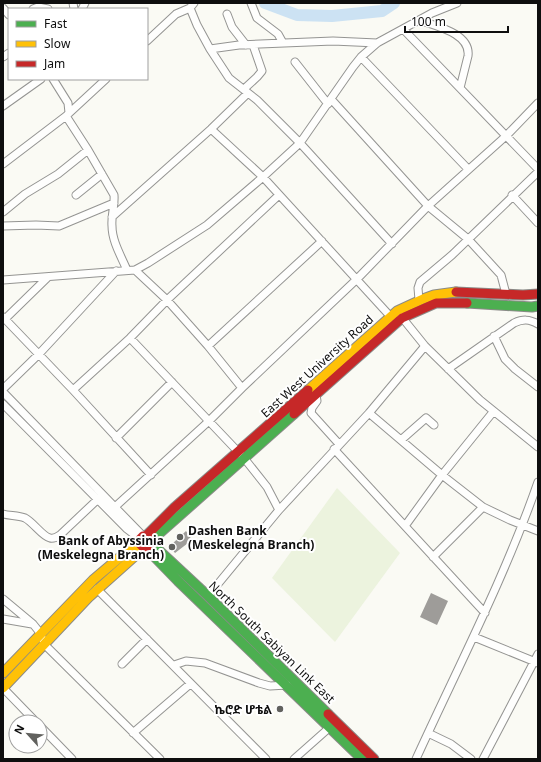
<svg xmlns="http://www.w3.org/2000/svg" width="541" height="762" font-family="Georgia,'Noto Sans Ethiopic',serif">
	<rect width="100%" height="100%" fill="#fafaf4"/>
	<!-- pitch -->
	<path fill="#ecf3de" d="M337,488L400,553L335,642L272,578Z"/>
	<g fill="none" stroke-linecap="round" stroke-linejoin="round">
		<!-- river -->
		<path stroke="#cce2f3" stroke-width="12" d="M265,3L297,15L332,16L382,11L394,3"/>
	</g>
	<!-- building -->
	<path fill="#9e9c99" d="M186,531L192,540L175,553L171,548L172,544Z
		M431,593L448,601L437,625L420,617Z"/>
	<g fill="none" stroke-linecap="round" stroke-linejoin="round">
		<defs>
			<path id="street" d="M73,3L74,9
				M251,3L257,18L278,34L283,43
				M3,8L9,15
				M190,8L197,25L210,49L229,78L257,100L300,143L392,244
				M33,9L38,7L48,9
				M82,9L85,3
				M227,14L232,27L246,45
				M419,20C435,26 471,33 468,56L460,88
				M403,29L538,169
				M147,41L176,14L190,8L194,3
				M210,49L239,45L333,41L377,43
				M3,57L9,53
				M361,57L468,169
				M295,62L328,104
				M53,79L68,103L69,113
				M244,89L257,77L262,71L253,45
				M331,99L428,206L468,239L501,275L506,294
				M3,106L41,79
				M66,116L88,150L114,195C115,206 111,215 112,226C112,241 121,256 127,270
				M211,129L263,177L390,316
				M3,164L66,116L106,79
				M76,195L102,174
				M512,195L538,223
				M3,212L25,194L58,174L88,150
				M112,217L211,129L248,93
				M3,226L36,225L59,226L114,203
				M135,270L167,300L208,346L242,388
				M3,280L135,270L148,263L207,225L263,177L300,143L353,67L361,57L377,43L432,13L457,3
				M419,300L418,288L420,282L452,255L538,172
				M400,315L425,346L480,400L538,447
				M3,317L73,390L151,475
				M5,319L47,278
				M494,336L505,359L515,369L538,387
				M130,338L244,458L267,487L279,510
				M208,346L322,241
				M448,369L514,323C523,319 529,319 538,324
				M3,389L39,354L116,271
				M73,390L130,338L167,300L279,195
				M3,392L143,536
				M316,395L317,401L312,408L311,413L339,444
				M3,404L127,529L140,539
				M369,413L442,475L483,507L510,520L538,531
				M116,438L172,382
				M401,440L426,418L434,425
				M334,449L485,613
				M116,506L209,421L242,388L357,279L428,206L506,136L538,103
				M3,514C10,516 18,515 25,518C33,522 43,537 50,538C53,539 57,537 60,535L97,500
				M405,526L442,475L493,412
				M433,557L483,507
				M97,589L266,759
				M208,596L279,510L369,413L425,346
				M3,599L33,624L41,634L44,644L160,759
				M3,619L32,624
				M474,637L538,663
				M122,664L147,639
				M174,665L186,661L205,663L259,683L270,686L287,685
				M3,688L36,722
				M40,726L72,759
				M133,733L190,684
				M428,733L451,744L471,759
				M294,759L329,728
				M416,759C458,667 505,577 538,482
				M483,759L538,654"/>
			<path id="fast" d="M467,303L532,307L538,306
				M152,540L294,414
				M151,543L208,596L328,714
				M146,548L178,581L362,759"/>
			<path id="slow" d="M308,390L397,311L423,299L434,295L456,292
				M3,673L93,580L139,541
				M3,688L88,598L144,548"/>
			<path id="jam" d="M456,292L523,295L538,294
				M294,414L402,318L436,303H467
				M146,536L149,537L152,542L149,546L144,548L140,544V539L143,536H146L174,508L308,390
				M328,714L374,759"/>
		</defs>
		<!-- street casing -->
		<use href="#street" stroke="#949492" stroke-width="9"/>
		<!-- fast casing -->
		<use href="#fast" stroke="#8b8b88" stroke-width="11"/>
		<!-- slow casing -->
		<use href="#slow" stroke="#8b8b88" stroke-width="11"/>
		<!-- jam casing -->
		<use href="#jam" stroke="#8b8b88" stroke-width="11"/>
		<!-- street -->
		<use href="#street" stroke="#fefefd" stroke-width="7"/>
		<!-- fast -->
		<use href="#fast" stroke="#4caf50" stroke-width="9"/>
		<!-- slow -->
		<use href="#slow" stroke="#ffc107" stroke-width="9"/>
		<!-- jam -->
		<use href="#jam" stroke="#c62828" stroke-width="9"/>
	</g>
	<!-- markers -->
	<g fill="#61615e" stroke="#fff" stroke-width="1.5">
		<circle cx="180" cy="537" r="4"/>
		<circle cx="172" cy="547" r="4"/>
		<circle cx="280" cy="709" r="4"/>
	</g>
	<g text-anchor="middle" dominant-baseline="central" stroke-width="4" stroke-linejoin="round" paint-order="stroke">
		<!-- street labels -->
		<g font-size="12" fill="#0e0e0e" stroke="#fff">
			<text transform="translate(317 366) rotate(-42)">East West University Road</text>
			<text transform="translate(272 642) rotate(44)">North South Sabiyan Link East</text>
		</g>
		<!-- poi labels -->
		<g font-size="12" font-weight="bold" fill="#0e0e0e" stroke="#fff" text-anchor="end">
			<text x="188" y="530" text-anchor="start">Dashen Bank<tspan x="188" dy="14">(Meskelegna Branch)</tspan></text>
			<text x="164" y="540">Bank of Abyssinia<tspan x="164" dy="14">(Meskelegna Branch)</tspan></text>
			<text x="272" y="709">ኬሮድ ሆቴል</text>
		</g>
	</g>
	<!-- border -->
	<rect width="541" height="762" fill="none" stroke="#0e0e0e" stroke-width="8"/>
	<!-- legend -->
	<rect x="8" y="8" width="140" height="72" fill="#ffffff" stroke="#9f9f9f"/>
	<rect x="16" y="21" width="20" height="6" fill="#4caf50" stroke="#9f9f9f"/>
	<text x="44" y="28" font-size="12" fill="#0e0e0e">Fast</text>
	<rect x="16" y="41" width="20" height="6" fill="#ffc107" stroke="#9f9f9f"/>
	<text x="44" y="48" font-size="12" fill="#0e0e0e">Slow</text>
	<rect x="16" y="61" width="20" height="6" fill="#c62828" stroke="#9f9f9f"/>
	<text x="44" y="68" font-size="12" fill="#0e0e0e">Jam</text>
	<!-- north arrow -->
	<g transform="translate(28 734) rotate(297)"><circle r="19" fill="#ffffff" stroke="#9f9f9f"/>
	<path d="M0-3L7 15L0 10L-7 15Z" fill="#61615e"/>
	<text y="-6" font-size="11" font-weight="bold" text-anchor="middle" fill="#0e0e0e">N</text>
	</g>
	<!-- scale -->
	<path d="M405 26v6h103v-6" fill="none" stroke="#0e0e0e" stroke-width="2"/>
	<text x="411" y="26" font-size="12" fill="#0e0e0e" stroke="#ffffff" stroke-width="3" paint-order="stroke">100 m</text>
</svg>
